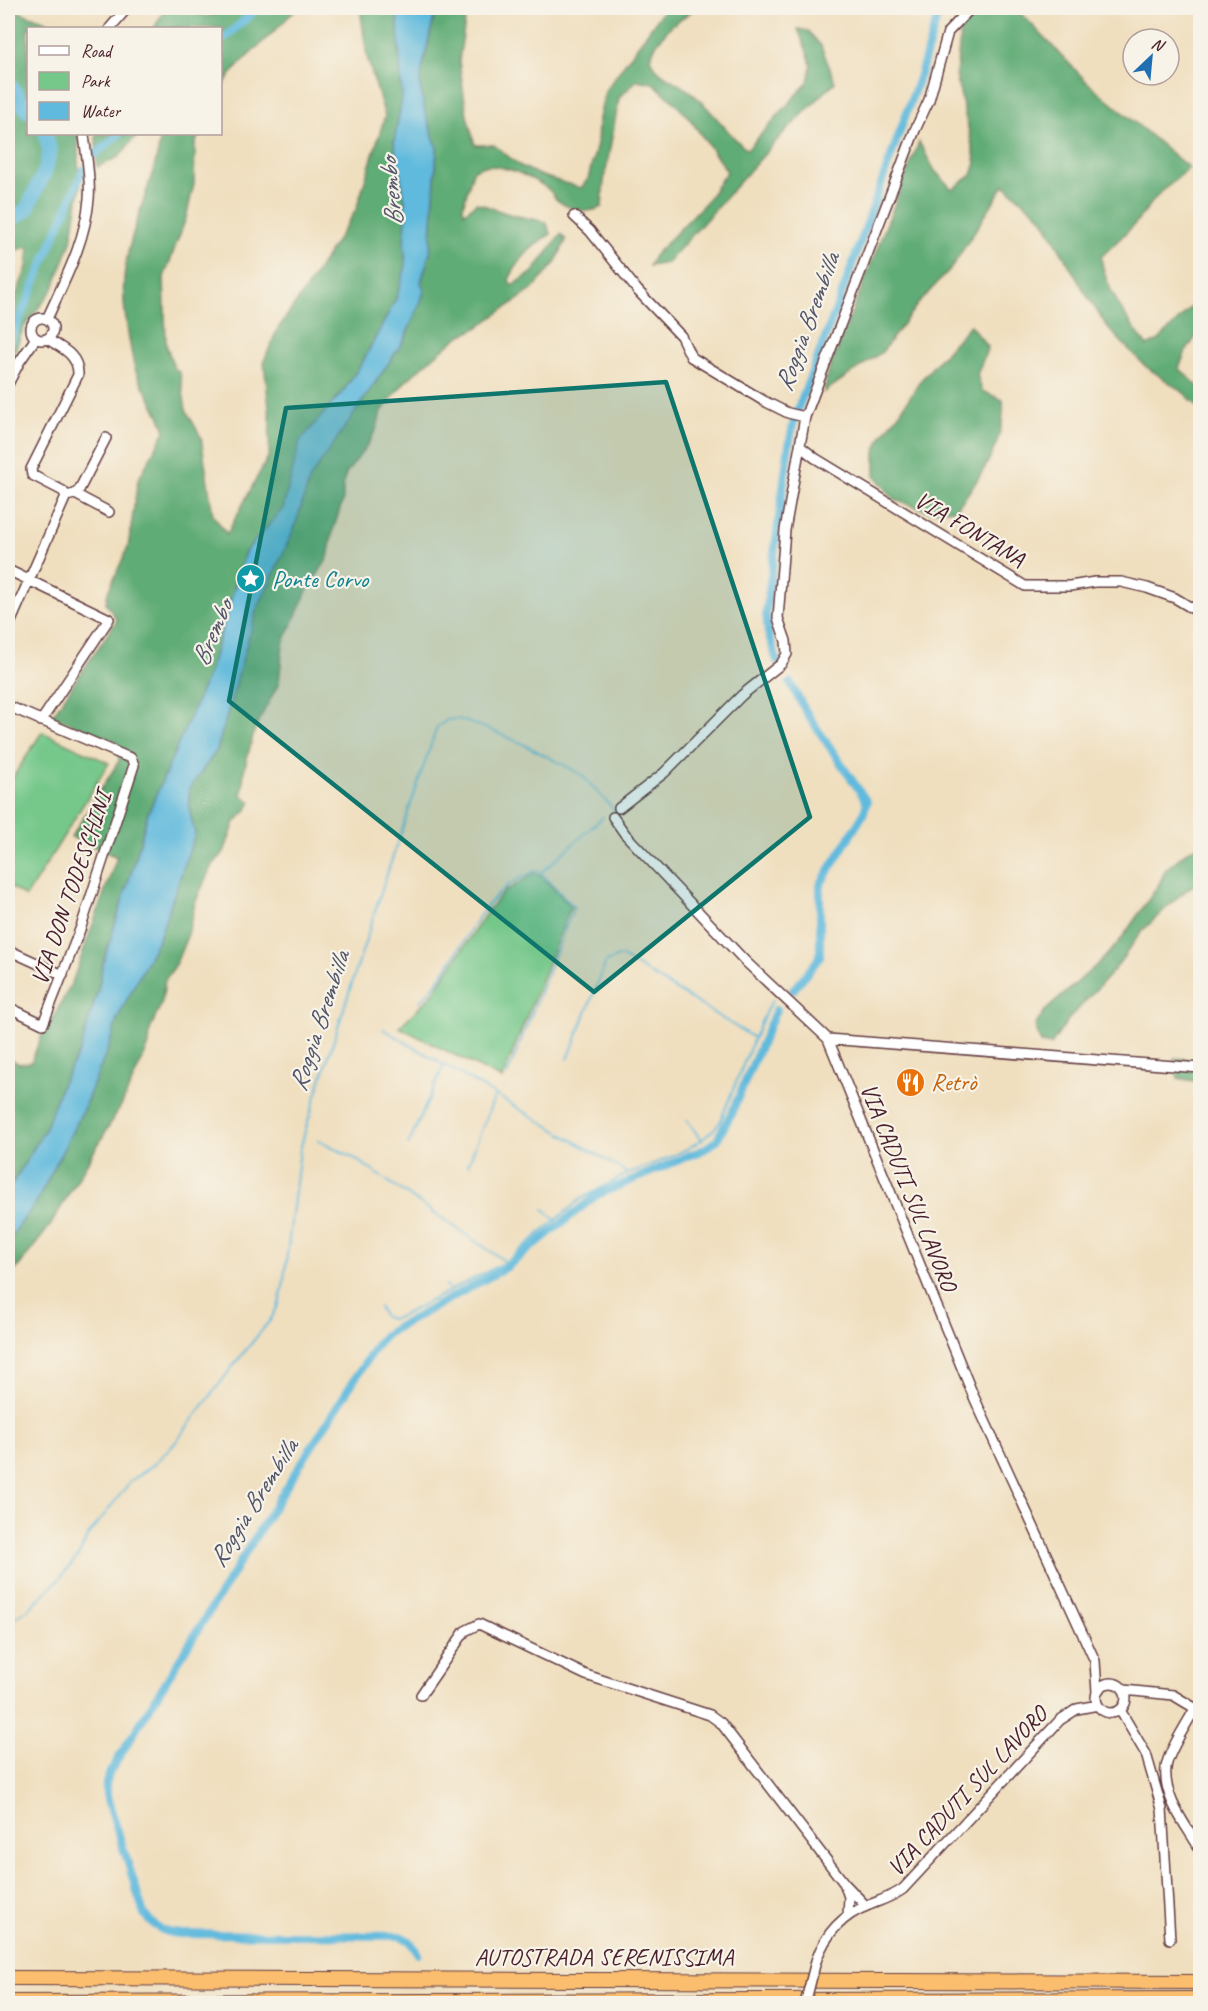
<svg xmlns="http://www.w3.org/2000/svg" width="1208" height="2011" font-family="Caveat,sans-serif">
	<rect width="100%" height="100%" fill="#f7f3e8"/>
	<filter id="ink" filterUnits="userSpaceOnUse"><feTurbulence type="fractalNoise" baseFrequency=".0167" numOctaves="2"/><feDisplacementMap in="SourceGraphic" scale="12" xChannelSelector="R" yChannelSelector="G"/><feConvolveMatrix kernelMatrix="1 2 1 2 8 2 1 2 1" color-interpolation-filters="sRGB"/></filter>
	<filter id="wash" filterUnits="userSpaceOnUse"><feTurbulence type="fractalNoise" baseFrequency=".008" numOctaves="4" result="noise"/><feDisplacementMap in="SourceGraphic" scale="24" xChannelSelector="R" yChannelSelector="G"/><feGaussianBlur stdDeviation="1.35" result="paint"/><feColorMatrix in="noise" values="0 0 0 0 0 0 0 0 0 0 0 0 0 0 0 0 0 1.4 0 .05"/><feComposite in="paint" operator="in"/></filter>
	<g filter="url(#wash)">
		<rect width="100%" height="100%" fill="#f0dfbf"/>
		<!-- green -->
		<path fill="#75c78a" stroke="#60735a" stroke-width="1.5" d="M42,732L109,763L26,897L8,885V785Z
			M534,873L541,876L571,906L502,1079L399,1027L431,996L489,909L503,893Z"/>
		<!-- forest -->
		<path fill="#60ac76" stroke="#556650" stroke-width="1.5" d="M8,8L63,28H28V134H78V165L81,183L71,242L53,289L24,327L8,368V316L27,267L29,247L8,252V175L11,169V154L8,152Z
			M166,8H186L205,16L216,14L226,8H296C273,37 240,57 221,89L220,28H154Z
			M360,8H397L402,98L394,142L405,200L406,221L404,242L406,266L396,299L362,363L344,390L300,441L283,509L245,552L209,673L147,816L137,854L103,963L99,986L80,1051L62,1083L46,1128L8,1191V1057L19,1064L31,1062L44,1030L56,1013L73,980L117,857L71,837L119,761L117,742L52,716L117,620L106,603L108,592L128,547L138,480L165,431C160,411 146,394 137,374C132,362 125,317 124,302C119,244 154,190 161,134H199L195,145L194,184L186,218L164,277L166,344L174,368L180,373L186,410L201,437L213,515L227,534L269,455L270,418L264,361L277,330L309,284L356,210L385,116L367,57Z
			M436,8H467L459,61L467,116L475,145H494L519,165L539,175L581,188L588,179L597,144L598,123L605,91L665,8H696L671,26L657,43L650,58C654,73 675,81 688,90C711,107 725,132 747,150L808,82L811,66L809,57L798,29L808,31L821,46L835,82L778,139L667,263L649,266L654,256L706,202L727,171L689,118L674,102L653,83L637,80L619,98L604,181L602,207C589,214 569,210 557,200C554,197 552,192 548,189C534,178 505,165 486,166C482,166 478,168 473,171L463,206L464,213L476,203C489,206 500,212 513,215C524,218 535,219 546,222L551,234C533,244 517,261 509,280L512,286L532,273L561,234L566,240L555,263L532,290L475,329L460,336L438,353L405,382L381,412L377,428L366,447L346,474L343,484V500L333,530L328,558L307,591L283,644L279,683L255,728L244,770L242,795L251,802L246,811L235,822L224,852L211,867L195,903L188,934L175,966L165,980L162,1002L150,1030L149,1045L122,1104L50,1226L8,1280V1241L37,1201L82,1112L109,1046L117,1019L159,938L195,834L189,809V789L217,750L256,612L294,529L310,478L403,342L421,301L424,290L421,282L430,253L437,148L425,112L420,86L422,70Z
			M983,8H1016L1087,82L1189,168L1158,195L1133,226L1101,257C1105,290 1128,320 1147,346L1159,340L1200,298V331L1186,351L1179,368L1200,388V409L1184,393L1145,366L1108,328L1084,291L1042,218L1004,185L952,267L917,305L882,352L824,392L828,373L919,142L935,171L952,189L972,175L976,163L956,75L961,28Z
			M96,134H141L133,139L119,157L97,167Z
			M970,325L988,347L977,375L982,391L1003,400C1007,439 980,479 956,509L929,511L895,500L875,476V452L882,436L901,411L921,380Z
			M1200,845V884L1192,886L1177,898L1142,931L1114,970L1068,1020L1051,1045L1041,1043L1035,1026L1045,1011L1101,961L1119,942L1158,886L1166,869L1189,850Z
			M1174,1058L1200,1060V1082L1178,1078Z"/>
		<!-- water -->
		<path fill="#60badd" stroke="#556c84" stroke-width="1.5" d="M397,8H436L422,70L420,86L425,112L437,148L430,253L421,282L424,290L421,301L403,342L310,478L294,529L256,612L217,750L189,789V809L195,834L159,938L117,1019L109,1046L82,1112L37,1201L8,1241V1191L46,1128L62,1083L80,1051L99,986L103,963L137,854L147,816L209,673L245,552L283,509L300,441L344,390L362,363L396,299L406,266L404,242L406,221L405,200L394,142L402,98Z"/>
		<g fill="none" stroke-linecap="round" stroke-linejoin="round">
			<!-- stream -->
			<path stroke="#60badd" stroke-width="2" d="M419,1002C455,969 468,918 506,887C514,880 525,876 535,871H539L541,873
				M568,1059L606,962L621,956L754,1038
				M507,1075L574,907L541,873L603,817
				M687,1120L702,1141
				M318,1140L354,1158L506,1262
				M408,1145L444,1065
				M468,1165L495,1095
				M627,1174C659,1161 699,1150 720,1122L754,1038L767,1009L773,1000
				M544,1209L556,1221
				M446,1285L450,1291
				M379,1307L384,1317L392,1319L401,1316L506,1262L581,1199L627,1174L620,1168L383,1029
				M8,1623L30,1608L61,1577L78,1556L89,1534L132,1480L153,1465L175,1443L233,1366L271,1319L279,1304L283,1287L300,1150L307,1124L385,880L437,727L447,720L458,719L488,729L521,743L581,774L616,812"/>
			<!-- canal -->
			<path stroke="#60badd" stroke-width="8" d="M220,42L258,8
				M96,154L119,134
				M8,346L83,170
				M777,661L768,633L766,613L789,444L795,416L841,296L920,75L940,8
				M790,683L808,715L867,802L863,815L820,885V957L793,990
				M418,1954L410,1941L400,1936L182,1934C164,1933 155,1928 144,1914L106,1794V1783L110,1772L288,1484L379,1341L391,1331L507,1267L597,1195L705,1149L717,1140L732,1112L776,1010"/>
			<!-- river -->
			<path stroke="#60badd" stroke-width="15" d="M8,82L28,111
				M8,222L27,209L46,169L50,150L45,134"/>
		</g>
	</g>
	<g filter="url(#ink)">
		<g fill="none" stroke-linecap="round" stroke-linejoin="round">
			<defs>
				<path id="minor" d="M110,28L127,8
					M574,216L590,231L638,291L681,336L691,357L764,401L788,413L805,417
					M31 329a11 11 0 1 1 22 0a11 11 0 1 1-22 0Z
					M47,319C65,279 85,243 89,199C91,178 86,155 84,134
					M47,339C62,348 79,355 78,375L31,469L32,475L63,491L66,496
					M8,384L20,361L36,338
					M801,447L815,458L1025,586H1070L1095,582H1121L1147,588L1175,598L1200,613
					M75,494L109,512
					M66,496L75,494L79,490L106,438
					M8,570L109,619L41,721
					M8,628L66,496
					M8,706L125,756L131,758L134,765L81,927L43,1024L8,1007
					M619,808L664,773L742,695L781,664L787,654L786,641L778,618L785,530L805,417L915,130L929,100L948,32L971,8
					M613,817L625,834L745,961L828,1039L973,1395L1095,1661L1097,1692
					M8,950L63,975
					M828,1039L1200,1068
					M1096 1698a15 15 0 1 1 30 0a15 15 0 1 1-30 0Z
					M1124,1690L1173,1695L1198,1710
					M421,1695L465,1631L479,1624L586,1675L710,1715L721,1723L844,1883L866,1906
					M1195,1709C1187,1723 1167,1754 1166,1768C1163,1798 1186,1825 1200,1849
					M1120,1710L1146,1754L1162,1809L1170,1939
					M845,1885L849,1897L848,1916
					M816,1961C825,1934 842,1915 869,1905C881,1900 892,1897 903,1889L1060,1720L1077,1709L1098,1705"/>
				<path id="highway" d="M8,1978L1200,1982
					M8,2002L1200,1999"/>
			</defs>
			<!-- minor casing -->
			<use href="#minor" stroke="#633c41" stroke-width="12"/>
			<!-- highway casing -->
			<use href="#highway" stroke="#633c41" stroke-width="16"/>
			<!-- minor -->
			<use href="#minor" stroke="#fff" stroke-width="9"/>
			<!-- highway -->
			<use href="#highway" stroke="#fbbe6e" stroke-width="14"/>
			<defs>
				<path id="minor-bridge" d="M805,2004L816,1961"/>
			</defs>
			<!-- minor-bridge casing -->
			<use href="#minor-bridge" stroke="#633c41" stroke-width="12" stroke-linecap="butt"/>
			<!-- minor-bridge -->
			<use href="#minor-bridge" stroke="#fff" stroke-width="9"/>
		</g>
	</g>
	<!-- marked area -->
	<path fill="#0f766e" fill-opacity="0.2" stroke="#0f766e" stroke-width="4.5" stroke-linejoin="round" d="M666,382L810,817L594,992L229,701L286,408Z"/>
	<!-- icons -->
	<defs>
		<symbol id="sight-disc" viewBox="-11 -11 22 22"><circle r="9.5" fill="#0f9aa8" stroke="#f7f3e8"/><path d="M0-6L1.8-2.2L6-1.7L2.9 1.2L3.7 5.4L0 3.3L-3.7 5.4L-2.9 1.2L-6-1.7L-1.8-2.2Z" fill="#fff"/></symbol>
		<symbol id="restaurant-disc" viewBox="-11 -11 22 22"><circle r="9.5" fill="#e8710a" stroke="#f7f3e8"/><path d="M-5-6h1v4h1v-4h1v4h1v-4h1v5L-1.5 .5V6h-2V.5L-5-1ZM5-6V6H3V1.5H1.5Q1.5-4 5-6Z" fill="#fff"/></symbol>
	</defs>
	<g fill-rule="evenodd">
		<use href="#sight-disc" x="234" y="562" width="33" height="33"/>
		<use href="#restaurant-disc" x="894" y="1066" width="33" height="33"/>
	</g>
	<g text-anchor="middle" dominant-baseline="central" stroke-width="4.5" stroke-linejoin="round" paint-order="stroke">
		<!-- street labels -->
		<g font-size="24" fill="#4a1f2b" stroke="#f7f3e8">
			<text transform="translate(970 529) rotate(31)">VIA FONTANA</text>
			<text transform="translate(71 888) rotate(-71)">VIA DON TODESCHINI</text>
			<text transform="translate(909 1187) rotate(68)">VIA CADUTI SUL LAVORO</text>
			<text transform="translate(967 1791) rotate(-47)">VIA CADUTI SUL LAVORO</text>
			<text x="604" y="1957">AUTOSTRADA SERENISSIMA</text>
		</g>
		<!-- culture labels -->
		<g font-size="24" fill="#0d838f" stroke="#f7f3e8" text-anchor="start">
			<text x="272" y="579">Ponte Corvo</text>
		</g>
		<!-- food labels -->
		<g font-size="24" fill="#c56008" stroke="#f7f3e8" text-anchor="start">
			<text x="931" y="1082">Retrò</text>
		</g>
		<!-- water labels -->
		<g font-size="26" font-style="italic" fill="#525569" stroke="#f7f3e8">
			<text transform="translate(391 192) rotate(-95)">Brembo</text>
			<text transform="translate(807 322) rotate(-70)">Roggia Brembilla</text>
			<text transform="translate(212 633) rotate(-67)">Brembo</text>
			<text transform="translate(319 1021) rotate(-72)">Roggia Brembilla</text>
			<text transform="translate(253 1503) rotate(-58)">Roggia Brembilla</text>
		</g>
	</g>
	<!-- margin -->
	<rect width="1208" height="2011" fill="none" stroke="#f7f3e8" stroke-width="30"/>
	<!-- legend -->
	<rect x="27" y="27" width="195" height="108" fill="#f7f3e8" stroke="#b29e9c" stroke-width="1.5"/>
	<rect x="39" y="46" width="30" height="9" fill="#ffffff" stroke="#b29e9c" stroke-width="1.5"/>
	<text x="81" y="57" font-size="18" fill="#4a1f2b">Road</text>
	<rect x="39" y="72" width="30" height="18" fill="#75c78a" stroke="#b29e9c" stroke-width="1.5"/>
	<text x="81" y="87" font-size="18" fill="#4a1f2b">Park</text>
	<rect x="39" y="102" width="30" height="18" fill="#60badd" stroke="#b29e9c" stroke-width="1.5"/>
	<text x="81" y="117" font-size="18" fill="#4a1f2b">Water</text>
	<!-- north arrow -->
	<g transform="translate(1151 57) rotate(26)"><circle r="28" fill="#f7f3e8" stroke="#b29e9c" stroke-width="1.5"/>
	<path d="M0-4.5L10 22L0 15L-10 22Z" fill="#1f6fb2"/>
	<text y="-9" font-size="16" font-weight="bold" text-anchor="middle" fill="#4a1f2b">N</text>
	</g>
</svg>
